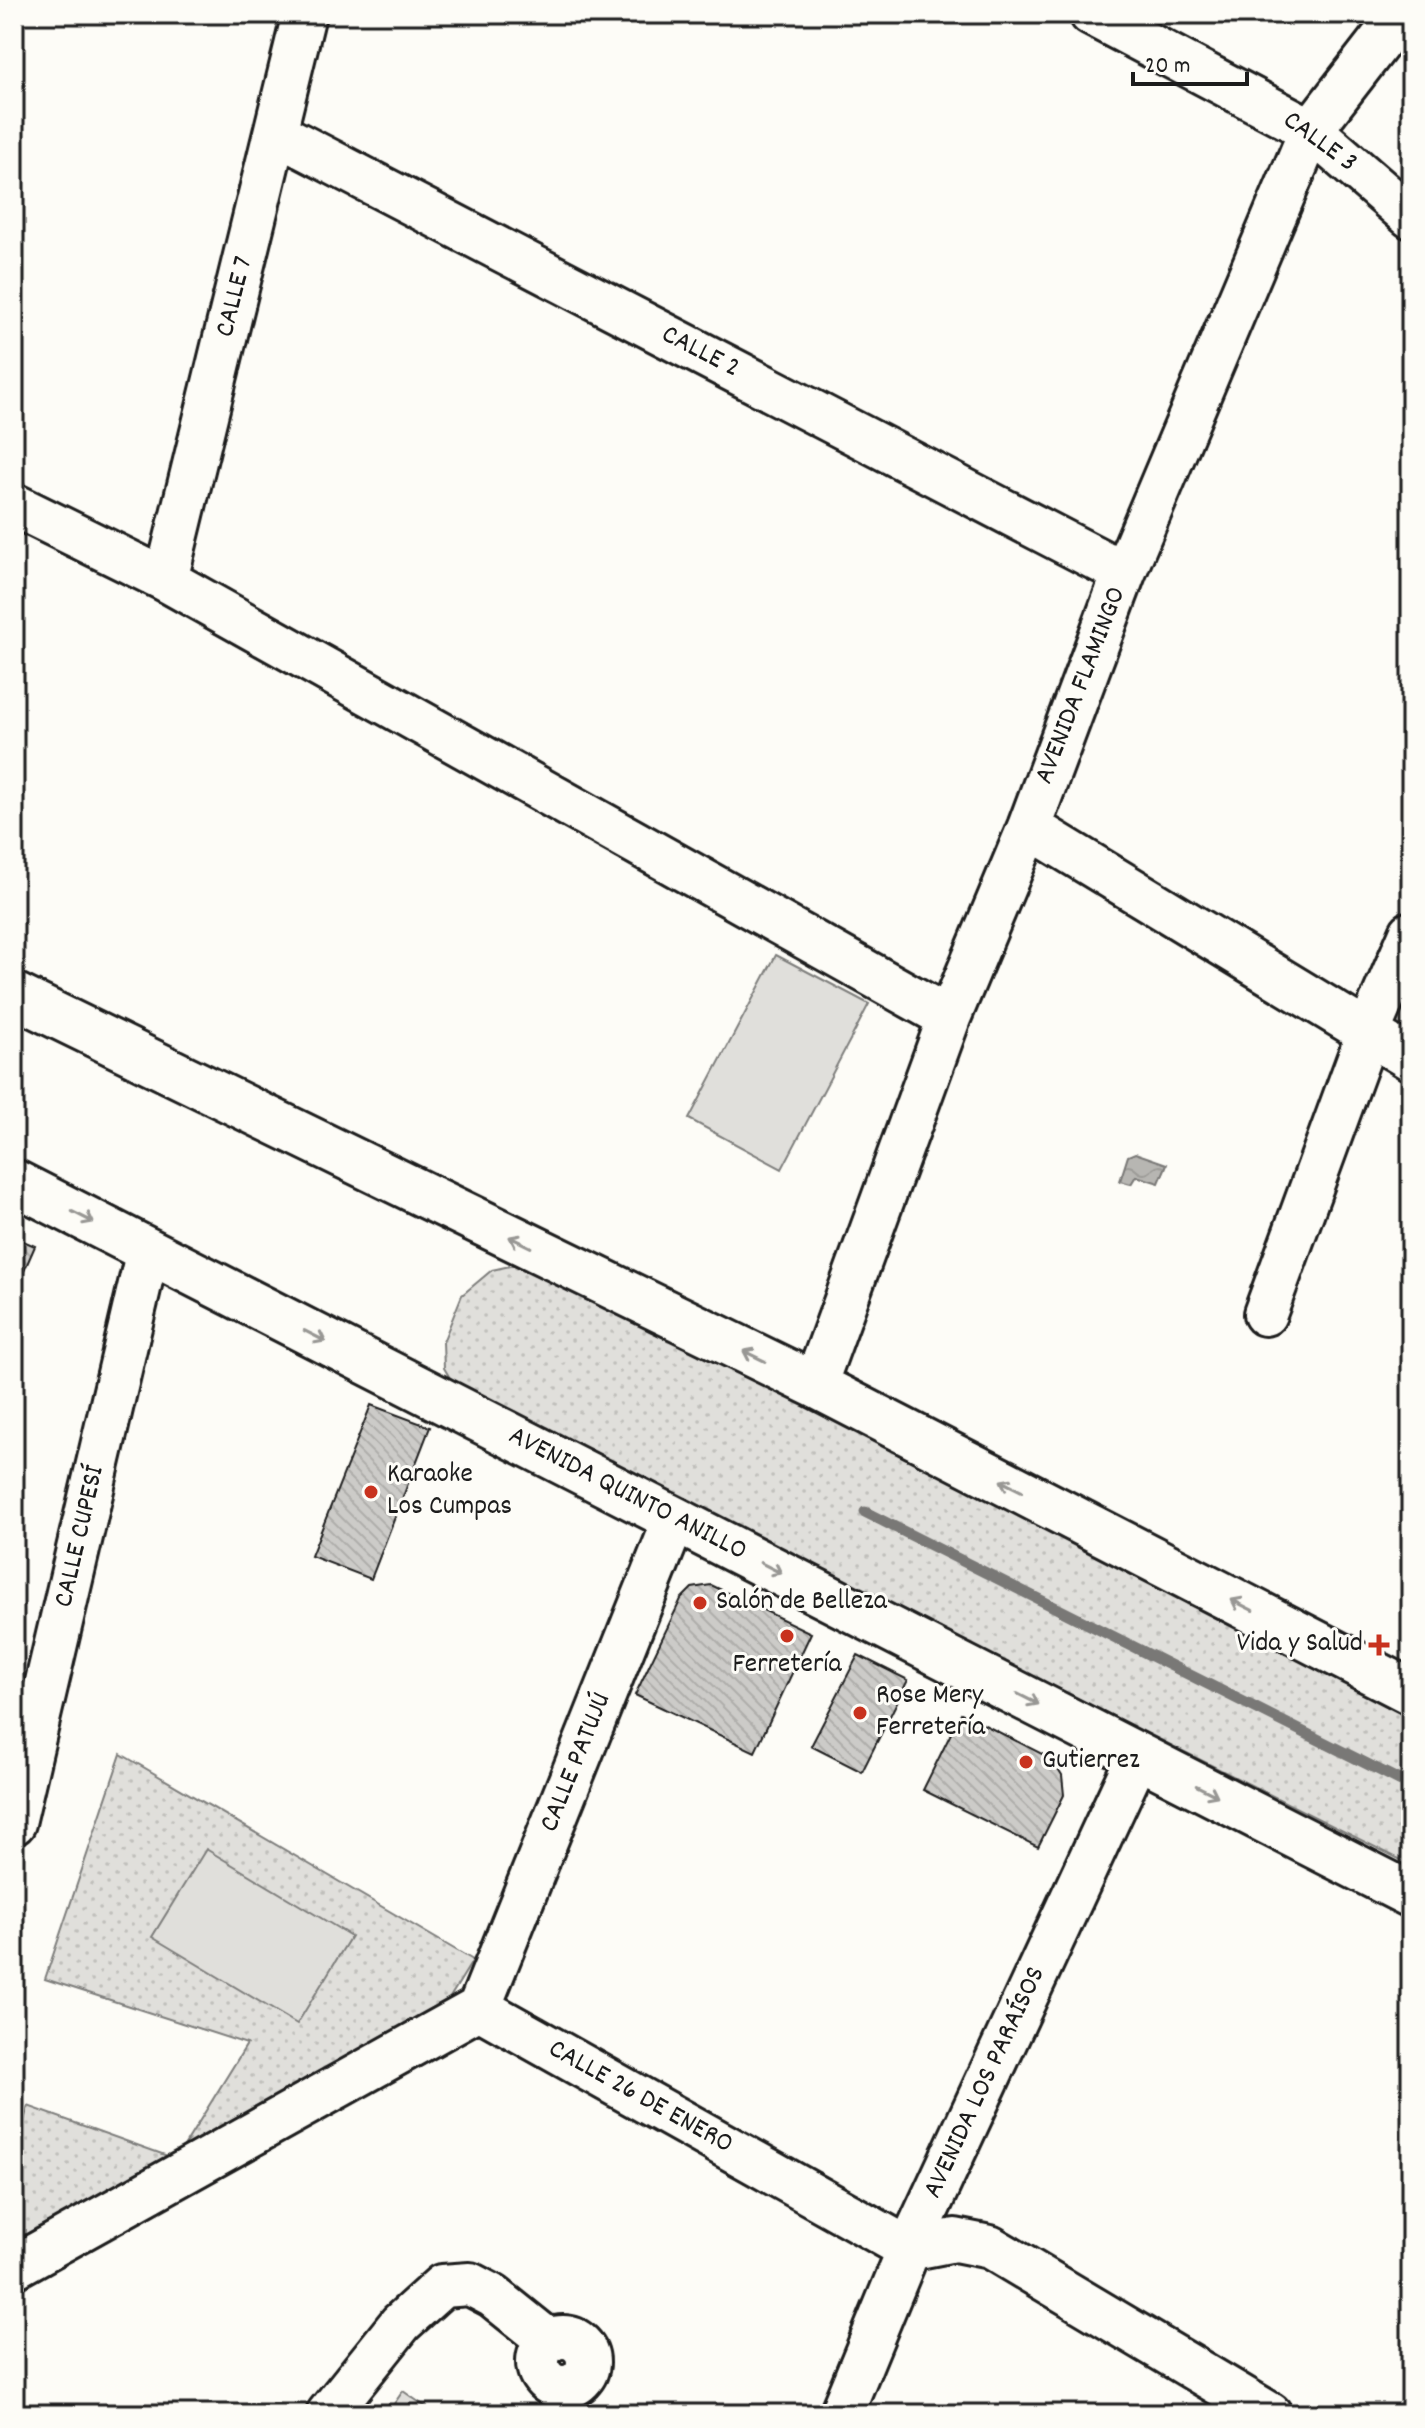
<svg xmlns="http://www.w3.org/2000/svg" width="1425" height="2428" font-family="Dekko,sans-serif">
	<defs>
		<pattern id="park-dots" width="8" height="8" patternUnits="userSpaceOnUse" patternTransform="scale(2)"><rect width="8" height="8" fill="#e0dfdb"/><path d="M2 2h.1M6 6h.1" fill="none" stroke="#c0bfbb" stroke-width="1.8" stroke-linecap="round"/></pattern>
		<pattern id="water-waves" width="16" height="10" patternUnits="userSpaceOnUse" patternTransform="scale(2)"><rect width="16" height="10" fill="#b7b6b2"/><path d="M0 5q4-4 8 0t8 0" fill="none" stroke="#9d9c98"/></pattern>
		<pattern id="building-back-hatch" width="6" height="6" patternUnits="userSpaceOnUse" patternTransform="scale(2)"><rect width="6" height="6" fill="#cccbc8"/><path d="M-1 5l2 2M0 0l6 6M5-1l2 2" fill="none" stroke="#afaeab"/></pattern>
	</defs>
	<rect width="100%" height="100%" fill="#fdfcf7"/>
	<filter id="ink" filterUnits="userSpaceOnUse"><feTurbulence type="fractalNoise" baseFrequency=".0125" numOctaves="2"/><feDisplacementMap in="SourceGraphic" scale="16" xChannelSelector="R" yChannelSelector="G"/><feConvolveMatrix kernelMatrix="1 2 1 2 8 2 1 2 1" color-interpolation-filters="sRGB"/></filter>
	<g filter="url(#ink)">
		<!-- park -->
		<path fill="url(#park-dots)" stroke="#7e7e7c" stroke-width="2" d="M523,1263L1411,1709V1865L456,1388L444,1368L443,1342L462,1295L492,1270Z
			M121,1754L473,1960L449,1999L14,2254V2157L28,2106L176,2159L247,2044L45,1979Z"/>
		<!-- pitch -->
		<path fill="#e0dfdb" stroke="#7e7e7c" stroke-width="2" d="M776,955L869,1004L782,1169L689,1119Z
			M206,1849L351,1936L297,2024L152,1937Z
			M403,2391L436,2414H387Z"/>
		<!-- water -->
		<path fill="url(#water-waves)" stroke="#797876" stroke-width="2" d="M1135,1153L1167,1164L1159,1183L1136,1176L1131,1184L1120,1181L1128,1156Z"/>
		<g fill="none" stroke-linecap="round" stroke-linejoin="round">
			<!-- stream -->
			<path stroke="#797876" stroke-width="11" d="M865,1512L1411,1786"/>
		</g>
		<!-- building -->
		<path fill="url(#building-back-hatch)" stroke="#1c1c1c" stroke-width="2" d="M14,1237L35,1246L14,1294Z
			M371,1405L430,1427L371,1579L311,1556Z
			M711,1585L811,1633L755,1752L635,1695L681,1599L692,1588Z
			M858,1655L908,1680L862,1772L811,1746Z
			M961,1713L1052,1759L1062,1775L1064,1795L1038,1847L923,1790Z"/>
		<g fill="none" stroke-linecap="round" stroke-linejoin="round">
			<defs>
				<path id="minor" d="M1091,14L1311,130L1411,217
					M276,133L1124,573
					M14,505L166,580L949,1018
					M166,580L304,14
					M1029,827L1411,1059
					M1265,1314L1368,1033L1411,933
					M815,1385L949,1018L1029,827L1124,573L1311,130L1401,14
					M14,1823L148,1250
					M479,2008L909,2249L955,2240L990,2247L1270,2414
					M479,2008L675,1519
					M14,2267L479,2008
					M538 2362a25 25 0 1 1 50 0a25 25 0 1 1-50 0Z
					M328,2414L401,2323L442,2286L470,2284L493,2296L549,2341
					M841,2414L909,2249L1138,1756"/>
				<path id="major" d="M14,995L815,1385L1411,1692
					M14,1182L1411,1895"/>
			</defs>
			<!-- minor casing -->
			<use href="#minor" stroke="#1c1c1c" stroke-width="48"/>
			<!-- major casing -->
			<use href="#major" stroke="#1c1c1c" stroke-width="50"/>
			<!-- minor -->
			<use href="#minor" stroke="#fdfcf7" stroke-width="42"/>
			<!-- major -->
			<use href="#major" stroke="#fdfcf7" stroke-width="44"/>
		</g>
		<!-- one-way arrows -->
		<defs><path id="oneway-shaft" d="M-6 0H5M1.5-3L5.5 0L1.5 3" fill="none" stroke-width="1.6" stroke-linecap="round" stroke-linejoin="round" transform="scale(2)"/></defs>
		<g stroke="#989794">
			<use href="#oneway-shaft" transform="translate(83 1217) rotate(27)"/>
			<use href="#oneway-shaft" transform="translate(520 1242) rotate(-154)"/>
			<use href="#oneway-shaft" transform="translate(315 1336) rotate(27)"/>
			<use href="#oneway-shaft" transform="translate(754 1356) rotate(-154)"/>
			<use href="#oneway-shaft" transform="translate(1011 1486) rotate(-153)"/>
			<use href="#oneway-shaft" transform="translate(771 1568) rotate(27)"/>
			<use href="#oneway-shaft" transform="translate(1242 1605) rotate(-153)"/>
			<use href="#oneway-shaft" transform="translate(1028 1699) rotate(27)"/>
			<use href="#oneway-shaft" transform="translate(1207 1791) rotate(27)"/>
		</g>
	</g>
	<!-- markers -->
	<g fill="#c8321e" stroke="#fdfcf7" stroke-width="3">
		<circle cx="371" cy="1492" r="8"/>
		<circle cx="700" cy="1603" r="8"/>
		<circle cx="787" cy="1636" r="8"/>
		<path d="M1375 1633h8v8h8v8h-8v8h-8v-8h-8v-8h8z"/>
		<circle cx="860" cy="1713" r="8"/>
		<circle cx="1026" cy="1762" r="8"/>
	</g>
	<g text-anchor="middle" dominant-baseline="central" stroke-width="6" stroke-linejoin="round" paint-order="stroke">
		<!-- street labels -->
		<g font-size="28" fill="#1c1c1c" stroke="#fdfcf7">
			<text transform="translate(1319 143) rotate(36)">CALLE 3</text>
			<text transform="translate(236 297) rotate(-76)">CALLE 7</text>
			<text transform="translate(700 353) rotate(27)">CALLE 2</text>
			<text transform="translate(1082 686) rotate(-69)">AVENIDA FLAMINGO</text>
			<text transform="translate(627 1495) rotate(27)">AVENIDA QUINTO ANILLO</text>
			<text transform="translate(81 1537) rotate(-77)">CALLE CUPESÍ</text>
			<text transform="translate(577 1763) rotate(-68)">CALLE PATUJÚ</text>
			<text transform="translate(986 2083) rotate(-65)">AVENIDA LOS PARAÍSOS</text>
			<text transform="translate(640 2098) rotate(29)">CALLE 26 DE ENERO</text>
		</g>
		<!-- poi labels -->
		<g font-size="28" fill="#1c1c1c" stroke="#fdfcf7" text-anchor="start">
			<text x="387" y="1476">Karaoke<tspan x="387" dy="32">Los Cumpas</tspan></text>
			<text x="716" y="1603">Salón de Belleza</text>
			<text x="1363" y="1645" text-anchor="end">Vida y Salud</text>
			<text x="787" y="1666" text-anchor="middle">Ferretería</text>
			<text x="876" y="1697">Rose Mery<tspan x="876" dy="32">Ferretería</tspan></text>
			<text x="1042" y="1762">Gutierrez</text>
		</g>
	</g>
	<!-- margin -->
	<rect width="1425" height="2428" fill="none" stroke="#fdfcf7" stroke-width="48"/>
	<rect x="24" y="24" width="1377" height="2380" fill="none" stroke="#1c1c1c" stroke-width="3" filter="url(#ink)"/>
	<!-- scale -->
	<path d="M1133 72v12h114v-12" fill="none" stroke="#1c1c1c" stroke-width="4"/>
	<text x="1145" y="72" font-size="24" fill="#1c1c1c" stroke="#fdfcf7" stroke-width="6" paint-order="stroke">20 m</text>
</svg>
